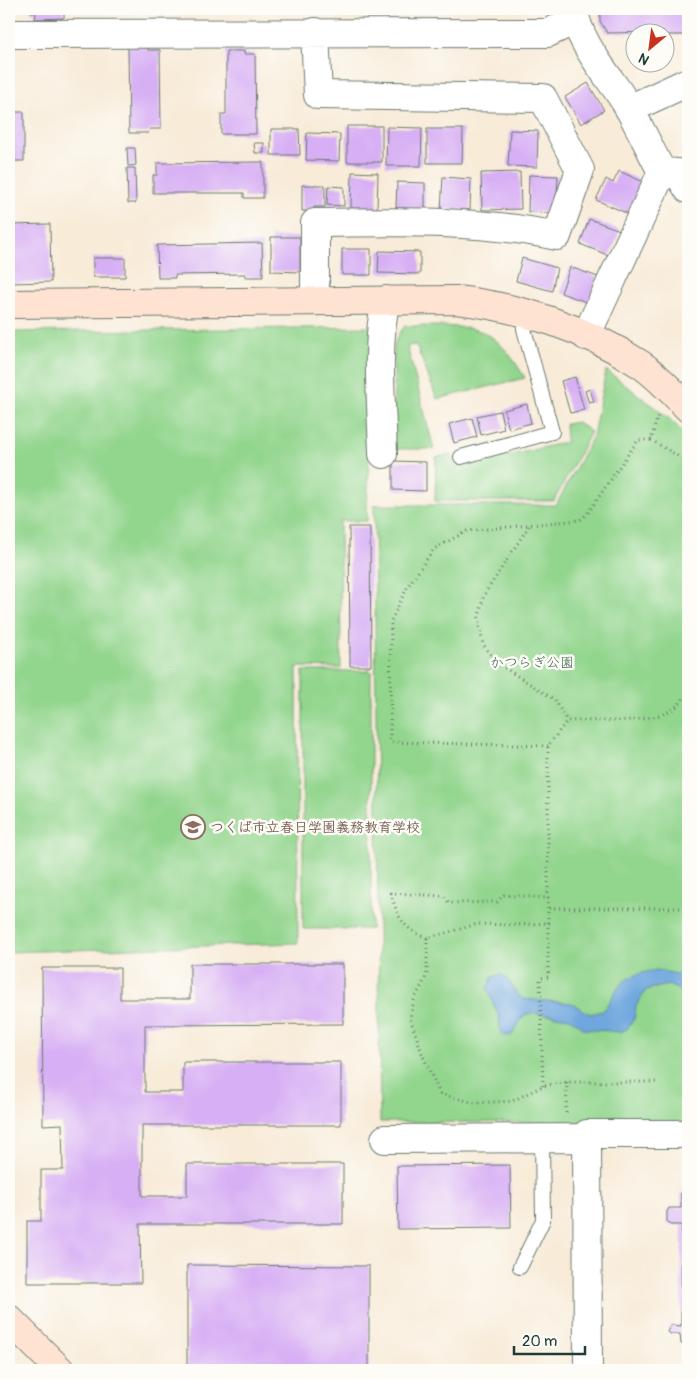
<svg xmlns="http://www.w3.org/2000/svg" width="697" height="1379" font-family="Pangolin,'Klee One',sans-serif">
	<rect width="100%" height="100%" fill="#fdfcf7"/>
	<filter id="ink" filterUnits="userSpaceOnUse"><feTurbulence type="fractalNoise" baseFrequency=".02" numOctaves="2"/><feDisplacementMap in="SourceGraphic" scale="10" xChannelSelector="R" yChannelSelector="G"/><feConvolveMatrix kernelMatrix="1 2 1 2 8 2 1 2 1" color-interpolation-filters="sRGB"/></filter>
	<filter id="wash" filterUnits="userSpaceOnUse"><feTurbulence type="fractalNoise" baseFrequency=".0096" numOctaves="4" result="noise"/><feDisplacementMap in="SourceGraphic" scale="20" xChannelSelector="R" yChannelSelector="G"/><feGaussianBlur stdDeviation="1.12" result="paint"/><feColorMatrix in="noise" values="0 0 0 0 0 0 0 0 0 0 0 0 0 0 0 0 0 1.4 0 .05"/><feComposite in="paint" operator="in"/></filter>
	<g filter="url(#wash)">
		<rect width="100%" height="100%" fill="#f8ebd8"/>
		<!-- green -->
		<path fill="#92d58d" stroke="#588960" d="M405,326C427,327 473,323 490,336C505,346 516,363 525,378L437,399L416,345L407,346L434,449H394V345L398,335Z
			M372,327L367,521H340L341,668L297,667L298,943L9,952V332Z
			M606,370L671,420L688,437V1123L380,1122L374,505H556L593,436Z
			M577,422L591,432L554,501H435L436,457L452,455L456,468L566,442L565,424Z
			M303,671H371V929H303Z"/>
		<!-- water -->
		<path fill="#70a7de" stroke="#487289" d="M656,970L688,976V994L668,985L646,990L636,1006L634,1019L628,1028L621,1032L584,1029L570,1018L532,1013L524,1015L512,1035L507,1036L501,1034L499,1017L487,988L493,977L501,974C512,980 512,992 523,999L571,1003L590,1014L603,1011C623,982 619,977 656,970Z"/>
		<g id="blocks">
			<!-- building -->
			<path fill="#d7aff4" d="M31,9H64V18L35,19L36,13L31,12Z
				M600,9H686V35H664V32L607,33L600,21Z
				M128,46H148V50H160L161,129H150L148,133H129Z
				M226,51H244V54H255L256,134H221V114H226Z
				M588,83L604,110L581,124L565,97Z
				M9,112H24V161H9Z
				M347,126H382V162H347Z
				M387,127L422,128L421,166H386Z
				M271,129H299L300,155H271Z
				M427,129H463L462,163H427Z
				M510,130L538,131L537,167L508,166Z
				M307,133L340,134L339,161L306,160Z
				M254,143H264V153H255Z
				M127,148H135L136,165L128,166Z
				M263,162V198H244V193H153V175H157V163Z
				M127,168H135L136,203H128Z
				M619,171L646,183L631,215L596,200L606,179L613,183Z
				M352,172L378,173L377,209L351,208Z
				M520,172L521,209L482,210L481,173Z
				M529,175L558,176L556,213L528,212Z
				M443,177L471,179L470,210L441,209Z
				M397,182L425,183V209L396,208Z
				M302,185H325V207H314V211H302Z
				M328,186L344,187V206L327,205Z
				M589,219L620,230L610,256L580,244Z
				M50,224L51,282L9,283V225Z
				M271,237H300V272L271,271Z
				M262,243L263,277H245V274L175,275V278H158L157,245Z
				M342,249H371V275H342Z
				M379,251L420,252V274L378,273Z
				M93,258H125V277H93Z
				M522,258L557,268L552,291L516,281Z
				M570,267L598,277L589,303L561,293Z
				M575,377L584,410L570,413L561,381Z
				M590,389L594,402L589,403L585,391Z
				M527,404L531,423L509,429L504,410Z
				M500,411L504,429L481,435L477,416Z
				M472,418L477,437L454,443L449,424Z
				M393,461L426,462V491L393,490Z
				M349,527H370L371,666H350Z
				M190,964H343V1024L145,1025V1092H183V1062H341V1125H142V1196H187V1164H343V1224H140L141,1283H27V1221H41V1170H63L62,1124L43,1125L42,968H120V999H190Z
				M510,1165L511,1228L398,1229L397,1166Z
				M681,1193H688V1344H681L680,1334H671L667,1332L671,1325L681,1326L682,1225H670L667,1222V1212L669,1208H681Z
				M187,1265L369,1266V1370H187Z"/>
		</g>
	</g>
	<g filter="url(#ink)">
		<use href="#blocks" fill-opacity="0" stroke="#6b7a6d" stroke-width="1"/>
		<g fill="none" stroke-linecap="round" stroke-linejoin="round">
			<defs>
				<path id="lane" d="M461,457L552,432L524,329L523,311
					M520,1267L543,1220L542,1138"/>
				<path id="street" d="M574,9C577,43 613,80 630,110C641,130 651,151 662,172L586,336
					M315,32L318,95L543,98L580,170L557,236C477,219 397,222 315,223V301
					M9,34L548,33L575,20
					M629,109L688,82
					M662,172L678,173L688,189
					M383,454C382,407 375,345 386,300
					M385,1139L587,1138
					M588,1370L587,1134H688"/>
				<path id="secondary" d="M9,304L456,300C520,307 585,328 640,364C658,376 673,393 688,408
					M9,1319L60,1370"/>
			</defs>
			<!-- lane casing -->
			<use href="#lane" stroke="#6b7a6d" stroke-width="16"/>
			<!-- street casing -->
			<use href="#street" stroke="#6b7a6d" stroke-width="30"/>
			<!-- secondary casing -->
			<use href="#secondary" stroke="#6b7a6d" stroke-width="30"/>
			<!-- path -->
			<path stroke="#6b7a6d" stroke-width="3" stroke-dasharray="1 4" stroke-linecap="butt" d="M651,440L688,462
				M529,526L484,595L478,620L483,644L497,663L555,700L567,721
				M548,746L390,742L391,621L408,586L434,549L467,531L580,520L587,514L638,440H651L658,415
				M549,908H688
				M550,923L515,925L478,924L427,938V975L414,1000L410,1018L423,1056L440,1094L475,1103L512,1101L543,1086L567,1082H659
				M427,938C402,928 398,918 391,893L444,896L449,903L497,902L504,895L549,898
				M543,1086L540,978L548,977V746L567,721C597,719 659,727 680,703C684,699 686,693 688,689
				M566,1113L567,1082"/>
			<!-- lane -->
			<use href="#lane" stroke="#fff" stroke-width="14"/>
			<!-- street -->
			<use href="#street" stroke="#fff" stroke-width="28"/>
			<!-- secondary -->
			<use href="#secondary" stroke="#fee3d2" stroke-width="28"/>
		</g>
	</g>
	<!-- icons -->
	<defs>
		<symbol id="school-ring" viewBox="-11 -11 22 22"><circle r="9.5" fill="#fdfcf7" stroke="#8d6e63" stroke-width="1.5"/><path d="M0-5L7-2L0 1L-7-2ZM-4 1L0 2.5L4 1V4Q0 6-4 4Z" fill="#8d6e63"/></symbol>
	</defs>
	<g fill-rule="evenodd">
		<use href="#school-ring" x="179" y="813" width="28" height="28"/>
	</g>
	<g text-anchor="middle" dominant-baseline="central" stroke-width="5" stroke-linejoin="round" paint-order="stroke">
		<!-- park labels -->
		<g font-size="14" fill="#3c634a" stroke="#fdfcf7">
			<text x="532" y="662">かつらぎ公園</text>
		</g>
		<!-- education labels -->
		<g font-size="14" font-weight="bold" fill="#785e54" stroke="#fdfcf7" text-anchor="start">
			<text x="210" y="827">つくば市立春日学園義務教育学校</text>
		</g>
	</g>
	<!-- margin -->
	<rect width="697" height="1379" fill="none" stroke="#fdfcf7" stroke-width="30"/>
	<!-- north arrow -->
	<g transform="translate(650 48) rotate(209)"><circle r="24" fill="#fdfcf7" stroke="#a4b0a9"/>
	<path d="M0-4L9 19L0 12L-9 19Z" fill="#c8321e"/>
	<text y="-8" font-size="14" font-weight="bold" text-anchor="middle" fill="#1f3d34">N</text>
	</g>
	<!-- scale -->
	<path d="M514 1346v8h71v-8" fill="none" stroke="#1f3d34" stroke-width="2.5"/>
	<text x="522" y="1346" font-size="15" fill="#1f3d34" stroke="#fdfcf7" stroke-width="4" paint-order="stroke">20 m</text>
</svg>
